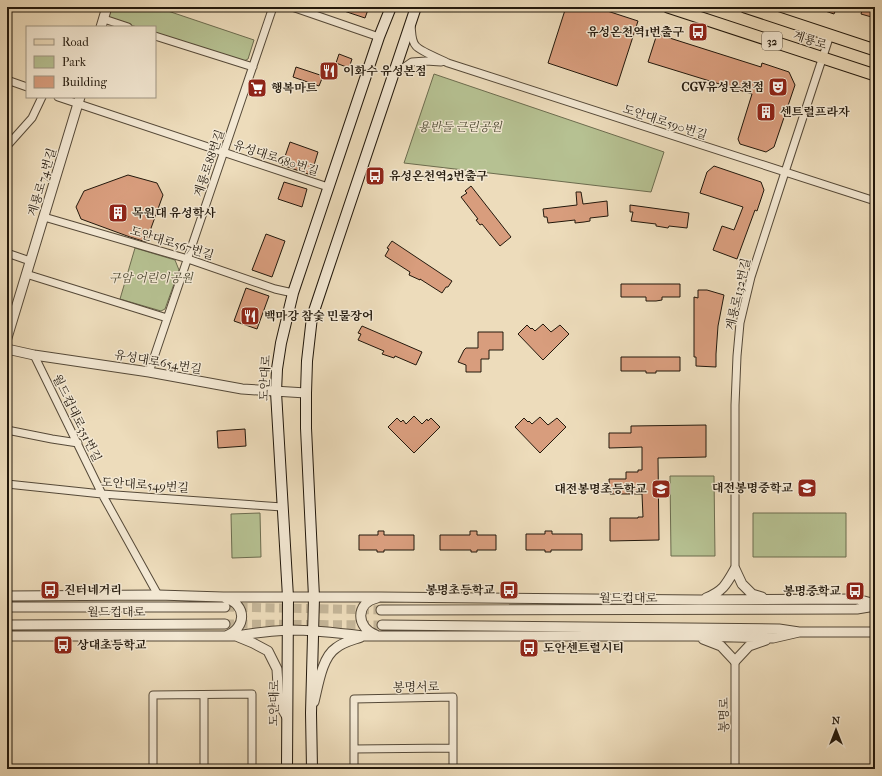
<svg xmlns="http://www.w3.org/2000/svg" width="882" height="776" font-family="'IM FELL French Canon','Noto Serif KR',serif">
	<rect width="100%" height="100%" fill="#eddcbb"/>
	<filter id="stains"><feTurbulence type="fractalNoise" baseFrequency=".005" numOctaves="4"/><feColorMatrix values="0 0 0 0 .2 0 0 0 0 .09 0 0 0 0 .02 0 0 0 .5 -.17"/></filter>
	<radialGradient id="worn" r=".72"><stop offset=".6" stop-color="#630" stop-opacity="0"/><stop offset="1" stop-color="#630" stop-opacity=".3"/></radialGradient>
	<!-- green -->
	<path fill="#b6c192" stroke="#6c6c4f" d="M111,7H156L254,40L248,59L242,62L155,33V27H137L107,17Z
		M434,74L664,152L651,192L404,163Z
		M135,248L175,260L179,270L165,309L161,311L120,299Z
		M670,476H714L715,556H671Z
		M260,513L261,557L232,558L231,514Z
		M753,513H846V557H753Z"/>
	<!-- building -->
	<path fill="#d89d7d" stroke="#22180c" d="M335,7H369L365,18L335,8Z
		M566,7H595L638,21L617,86L548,63Z
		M816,7H837L834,14L816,8Z
		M863,7H875V18L861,14Z
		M657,34L761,67L762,63L789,72L795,85L774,147L766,152L740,144L738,139L752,94L648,62Z
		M339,54L352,59L349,68L336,63Z
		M296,67L323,76L319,86L293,77Z
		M290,142L318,152L311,175L282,165Z
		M714,166L761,182L764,190L757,211L755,210L737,259L713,250L722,226L734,230L743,207L700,193L707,172Z
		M128,175L157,183L163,195L146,242L130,237L81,219L76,207L84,191Z
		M284,182L307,189L302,207L278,199Z
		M471,186L511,237L500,246L482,224L480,225L476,220L478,219L461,197L467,193L465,191Z
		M576,192H581L583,204L607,201L608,216L590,218V221L584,222L575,223V220L548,223L547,217H544L543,209L577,205Z
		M630,205L689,213L687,228L669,226L668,228L656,226V224L631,221L633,212H630Z
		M266,234L285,241L272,277L252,270Z
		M392,241L452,281L448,287H446L442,293L420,279V280L409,275L410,272L385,256L389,249L387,248Z
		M621,284H680V297H662V300L656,301H646V297H621Z
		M246,288L269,296L257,329L234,321Z
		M698,290H707L724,295L718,326L716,354V367L696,366V357H694V297L698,298Z
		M543,324L551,332L560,325L569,334L543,360L518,334L527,325L531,329L532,328L535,331Z
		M362,326L422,352L416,365L395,356L394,358L382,354L384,351L358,340L361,334L358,333Z
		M478,332H503V350H489V359H481V372H466V365L458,362L464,350L466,348H478Z
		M621,357H680V371H656V373H646V371H621Z
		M414,416L422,424L427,419L428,421L431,418L440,427L414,453L388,427L397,418L401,422L403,420L406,424Z
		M540,417L548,425L557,418L566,427L540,453L515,427L524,418L528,422L529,421L532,424Z
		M706,425V457L658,458L659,540L610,541V518H638V517H643L642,494H610L609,479H626V472H638V470H642V447L609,448V433H631V426Z
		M245,429L246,446L218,448L217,431Z
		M378,531H384V535H414V550H384V552H377V550H359V535H378Z
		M470,531H477V535H496V550H477V552H471V550H440V535H470Z
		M545,531H552V534H582V550H551V552H545V550H526V534H545Z"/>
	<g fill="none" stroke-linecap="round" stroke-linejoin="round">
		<!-- tertiary-tunnel -->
		<path stroke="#c4b598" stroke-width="9" stroke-dasharray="9 4.5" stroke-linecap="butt" d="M225,607L381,610
			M225,624L382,625"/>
		<defs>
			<path id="minor" d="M292,7L379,37
				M104,19L128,27
				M411,26C412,32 411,41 416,46C420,51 440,59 448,63L875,201
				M155,36L253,67
				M393,75L412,62L426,61L441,62
				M7,80L27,87
				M58,97L328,187
				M7,146L32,118L42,97
				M44,217L188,259L275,289L293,293
				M7,253L30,261
				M26,274L167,318
				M34,355L102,494L158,595
				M149,372L273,7
				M7,430L52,439L78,443
				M7,484L102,494L282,507
				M735,569V405L737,356L740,323L751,277L785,172L830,35
				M204,695V769
				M354,749L453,748
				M153,769V695L252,694V769
				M354,769V699L453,697V769
				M735,769V661"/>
			<path id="tertiary" d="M101,27L107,7
				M7,338L80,97
				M7,349L34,355L149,372L242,389L306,393
				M735,569L742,584L752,594L762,597
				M7,596L158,595L223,597H380L700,600L857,599L875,604
				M225,598C247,604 247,628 226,636
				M706,598C723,591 726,585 735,569
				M7,607H225
				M381,610L857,609L875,606
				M7,625L225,624
				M382,625L779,629L799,632H875
				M376,635C356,628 355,603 377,598
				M7,636H236C254,633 271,631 289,630C314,630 339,633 363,636H694L773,638L799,632
				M236,636L253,643L268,651L277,669L279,703L287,717
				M703,639L721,646L735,661L749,646L766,640
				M314,702C318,686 322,657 336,648C343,642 353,640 361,637"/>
			<path id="secondary" d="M287,769L288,597L276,392L277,369L281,343L293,293L379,37L391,7
				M312,769L311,713L314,597L306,428V393L307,361L312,317L324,281L416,7"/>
			<path id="primary" d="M668,7L875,75
				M745,7L875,50"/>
		</defs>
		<!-- minor casing -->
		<use href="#minor" stroke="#554938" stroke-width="9"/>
		<!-- tertiary casing -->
		<use href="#tertiary" stroke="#554938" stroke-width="11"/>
		<!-- secondary casing -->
		<use href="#secondary" stroke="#22180c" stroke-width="12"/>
		<!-- primary casing -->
		<use href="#primary" stroke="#22180c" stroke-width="13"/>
		<!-- minor -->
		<use href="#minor" stroke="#f3e8d3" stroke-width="7"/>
		<!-- tertiary -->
		<use href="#tertiary" stroke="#f3e8d3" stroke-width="9"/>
		<!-- secondary -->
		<use href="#secondary" stroke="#f3e8d3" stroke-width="10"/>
		<!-- primary -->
		<use href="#primary" stroke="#eddcbb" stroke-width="11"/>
	</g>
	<!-- icons -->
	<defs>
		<symbol id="bus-square" viewBox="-11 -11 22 22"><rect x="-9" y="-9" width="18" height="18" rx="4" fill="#8f2418" stroke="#f3e8d3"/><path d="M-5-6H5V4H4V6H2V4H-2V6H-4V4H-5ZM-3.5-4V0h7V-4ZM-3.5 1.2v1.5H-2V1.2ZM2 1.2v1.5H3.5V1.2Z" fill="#fff"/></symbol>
		<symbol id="restaurant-square" viewBox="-11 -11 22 22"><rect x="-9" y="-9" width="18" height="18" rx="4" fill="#8f2418" stroke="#f3e8d3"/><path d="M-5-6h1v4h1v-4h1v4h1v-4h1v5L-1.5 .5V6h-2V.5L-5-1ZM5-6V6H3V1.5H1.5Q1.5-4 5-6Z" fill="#fff"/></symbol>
		<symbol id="theatre-square" viewBox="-11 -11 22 22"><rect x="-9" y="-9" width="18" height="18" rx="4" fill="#8f2418" stroke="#f3e8d3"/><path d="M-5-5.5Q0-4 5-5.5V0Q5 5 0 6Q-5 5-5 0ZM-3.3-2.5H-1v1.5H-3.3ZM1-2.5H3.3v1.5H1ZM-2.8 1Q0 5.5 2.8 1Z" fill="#fff"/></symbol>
		<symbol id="supermarket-square" viewBox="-11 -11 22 22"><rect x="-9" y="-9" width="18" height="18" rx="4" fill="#8f2418" stroke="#f3e8d3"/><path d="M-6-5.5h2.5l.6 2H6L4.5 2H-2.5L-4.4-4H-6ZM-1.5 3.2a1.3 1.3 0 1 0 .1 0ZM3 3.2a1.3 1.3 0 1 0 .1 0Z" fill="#fff"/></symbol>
		<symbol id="building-square" viewBox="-11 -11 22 22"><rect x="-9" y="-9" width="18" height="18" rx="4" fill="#8f2418" stroke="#f3e8d3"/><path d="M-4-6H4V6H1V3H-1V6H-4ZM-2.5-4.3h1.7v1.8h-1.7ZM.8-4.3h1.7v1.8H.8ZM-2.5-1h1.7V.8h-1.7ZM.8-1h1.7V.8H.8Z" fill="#fff"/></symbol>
		<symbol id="school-square" viewBox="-11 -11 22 22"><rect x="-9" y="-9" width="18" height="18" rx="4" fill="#8f2418" stroke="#f3e8d3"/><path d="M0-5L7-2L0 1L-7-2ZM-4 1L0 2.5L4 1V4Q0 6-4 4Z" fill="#fff"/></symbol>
	</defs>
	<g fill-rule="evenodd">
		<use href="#bus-square" x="687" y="21" width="22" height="22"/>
		<use href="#restaurant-square" x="318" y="60" width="22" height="22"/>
		<use href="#theatre-square" x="767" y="76" width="22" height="22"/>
		<use href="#supermarket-square" x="246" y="77" width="22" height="22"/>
		<use href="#building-square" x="755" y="101" width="22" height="22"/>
		<use href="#bus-square" x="364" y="165" width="22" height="22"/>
		<use href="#building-square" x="107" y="202" width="22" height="22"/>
		<use href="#restaurant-square" x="239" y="305" width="22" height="22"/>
		<use href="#school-square" x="796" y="477" width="22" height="22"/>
		<use href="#school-square" x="650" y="478" width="22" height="22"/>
		<use href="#bus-square" x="39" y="579" width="22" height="22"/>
		<use href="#bus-square" x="498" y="579" width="22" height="22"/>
		<use href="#bus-square" x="844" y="580" width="22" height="22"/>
		<use href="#bus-square" x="52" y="634" width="22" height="22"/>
		<use href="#bus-square" x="518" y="637" width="22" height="22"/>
	</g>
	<g text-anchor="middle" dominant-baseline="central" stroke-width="3" stroke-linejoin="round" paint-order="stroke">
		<!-- shield labels -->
		<rect fill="#f3e8d3" stroke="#615648" stroke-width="1" x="762" y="32" width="20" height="18" rx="3"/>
		<g font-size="11" font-weight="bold" fill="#22180c">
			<text x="772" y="41">32</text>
		</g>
		<!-- poi labels -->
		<g font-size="12" font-weight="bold" fill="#22180c" stroke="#f3e8d3" text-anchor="start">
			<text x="684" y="32" text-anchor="end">유성온천역1번출구</text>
			<text x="343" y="71">이화수 유성본점</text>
			<text x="764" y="87" text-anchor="end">CGV유성온천점</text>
			<text x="271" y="88">행복마트</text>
			<text x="780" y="112">센트럴프라자</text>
			<text x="389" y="176">유성온천역2번출구</text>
			<text x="132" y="213">목원대 유성학사</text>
			<text x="264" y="316">백마강 참숯 민물장어</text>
			<text x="793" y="488" text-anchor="end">대전봉명중학교</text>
			<text x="647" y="489" text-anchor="end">대전봉명초등학교</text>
			<text x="64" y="590">진터네거리</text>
			<text x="495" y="590" text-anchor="end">봉명초등학교</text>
			<text x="841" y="591" text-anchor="end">봉명중학교</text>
			<text x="77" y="645">상대초등학교</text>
			<text x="543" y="648">도안센트럴시티</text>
		</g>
		<!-- street labels -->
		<g font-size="12" fill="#22180c" stroke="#f3e8d3">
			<text transform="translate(810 40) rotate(18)">계룡로</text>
			<text transform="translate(665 122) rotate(18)">도안대로590번길</text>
			<text transform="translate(276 158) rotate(18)">유성대로680번길</text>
			<text transform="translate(209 163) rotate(-71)">계룡로88번길</text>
			<text transform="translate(42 182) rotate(-73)">계룡로74번길</text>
			<text transform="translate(172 243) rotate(17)">도안대로567번길</text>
			<text transform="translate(738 294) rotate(-77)">계룡로132번길</text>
			<text transform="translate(158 362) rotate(10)">유성대로654번길</text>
			<text transform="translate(265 378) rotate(-87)">도안대로</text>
			<text transform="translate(77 418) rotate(64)">월드컵대로351번길</text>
			<text transform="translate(145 485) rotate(4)">도안대로549번길</text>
			<text x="628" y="598">월드컵대로</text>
			<text x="116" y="612">월드컵대로</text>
			<text transform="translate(416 687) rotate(-1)">봉명서로</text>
			<text transform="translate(274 703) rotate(-89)">도안대로</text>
			<text transform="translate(724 715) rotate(-90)">봉명로</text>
		</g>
		<!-- park labels -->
		<g font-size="12" font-style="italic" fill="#4e4b34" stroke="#f3e8d3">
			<text x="460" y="127">용반들 근린공원</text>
			<text x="151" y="278">구암 어린이공원</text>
		</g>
	</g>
	<!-- margin -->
	<rect width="882" height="776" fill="none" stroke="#eddcbb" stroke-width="24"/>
	<rect x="8" y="8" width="866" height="760" fill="none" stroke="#22180c" stroke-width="2"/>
	<rect x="12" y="12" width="858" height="752" fill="none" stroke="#22180c"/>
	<!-- legend -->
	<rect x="26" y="26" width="130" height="72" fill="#f3e8d3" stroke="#9f9583"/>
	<rect x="34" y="39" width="20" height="6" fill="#eddcbb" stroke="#9f9583"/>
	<text x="62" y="46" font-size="12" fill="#22180c">Road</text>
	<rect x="34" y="56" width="20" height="12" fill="#b6c192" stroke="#9f9583"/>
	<text x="62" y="66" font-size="12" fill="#22180c">Park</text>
	<rect x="34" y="76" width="20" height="12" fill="#d89d7d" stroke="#9f9583"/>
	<text x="62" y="86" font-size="12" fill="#22180c">Building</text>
	<!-- north arrow -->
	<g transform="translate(836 730)" stroke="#f3e8d3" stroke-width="3" paint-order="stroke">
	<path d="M0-3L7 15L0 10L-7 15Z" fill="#22180c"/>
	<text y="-6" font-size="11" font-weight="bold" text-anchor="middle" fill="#22180c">N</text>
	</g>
	<rect width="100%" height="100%" filter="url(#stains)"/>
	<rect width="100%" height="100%" fill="url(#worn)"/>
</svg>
